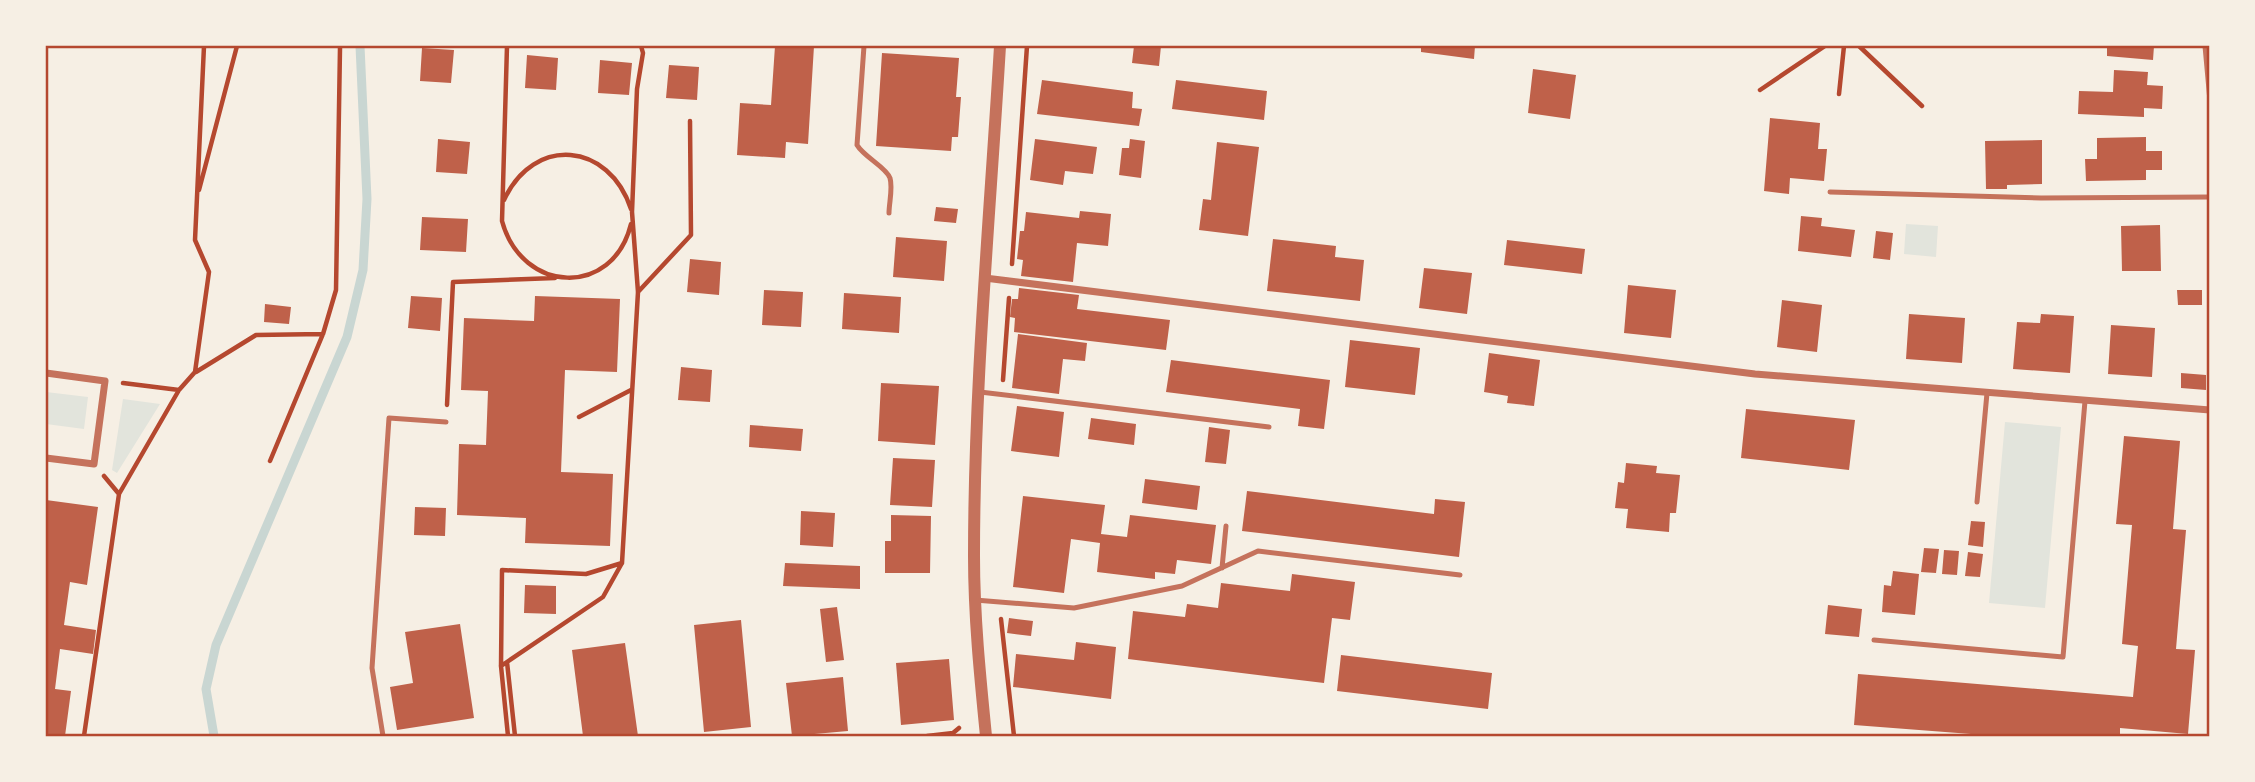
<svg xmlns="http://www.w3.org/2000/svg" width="2255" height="782" font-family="Commissioner,sans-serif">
	<rect width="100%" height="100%" fill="#f6efe4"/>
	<!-- green -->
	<path fill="#e2e4dc" d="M1906,224L1938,226L1936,257L1904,254Z
		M46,392L88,397L84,429L46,424Z
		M123,399L160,404L117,473L112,470Z
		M2005,422L2061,427L2045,608L1989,603Z"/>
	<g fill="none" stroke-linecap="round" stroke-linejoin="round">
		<!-- stream -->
		<path stroke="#c9d6d2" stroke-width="9" d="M214,736L206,689L216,645L347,337L363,270L367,199L360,46"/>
	</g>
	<!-- building -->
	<path fill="#bf614a" d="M775,46H814L808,144L786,142L785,158L737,155L740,103L771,105Z
		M1134,46H1161L1159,66L1132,63Z
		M1421,46H1475L1474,59L1421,52Z
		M2107,46H2154L2153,60L2107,56Z
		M422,48L454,50L451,83L420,81Z
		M882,53L959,58L956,97H961L958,137H952L951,151L876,146Z
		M527,55L558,58L556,90L525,88Z
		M600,60L632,63L629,95L598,93Z
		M669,65L699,67L697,100L666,98Z
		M1533,69L1576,75L1570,119L1528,113Z
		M2114,70L2148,72L2147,85L2163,86L2162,109L2144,108V117L2078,114L2079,91L2113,92Z
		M1042,80L1133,92L1132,108L1142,109L1139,126L1037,114Z
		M1176,80L1267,91L1264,120L1172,109Z
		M1770,118L1820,123L1818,149H1827L1824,181L1790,178L1789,194L1764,191Z
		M2146,137V151H2162V170H2146V180L2086,181L2085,159H2097V138Z
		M438,139L470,142L467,174L436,172Z
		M1035,139L1097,147L1093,174L1065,171L1063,185L1030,180Z
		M1130,139L1145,141L1141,178L1119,175L1122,148H1129Z
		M2042,140V184L2007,185V189H1986L1985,141Z
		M1217,142L1259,147L1248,236L1199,230L1203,199L1211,200Z
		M936,207L958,209L956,223L934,221Z
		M1080,211L1111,214L1108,246L1077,243L1073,282L1021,276L1023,260L1017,259L1020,231H1024L1026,212L1079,218Z
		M1801,216L1822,218L1821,226L1855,230L1851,257L1798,251Z
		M422,217L468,219L466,252L420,250Z
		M2160,225L2161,271H2122L2121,226Z
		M1876,231L1893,233L1890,260L1873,258Z
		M896,237L947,241L944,281L893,277Z
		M1273,239L1336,246L1335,257L1364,260L1360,301L1267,291Z
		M1507,240L1585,249L1582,274L1504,265Z
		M690,259L721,262L719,295L687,292Z
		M1424,268L1472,273L1467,314L1419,308Z
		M1628,285L1676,290L1671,338L1624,333Z
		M1019,288L1079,295L1077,309L1170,320L1166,350L1014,332L1015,318L1010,317L1012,299H1018Z
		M764,290L803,292L801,327L762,325Z
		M2177,290H2202V305H2178Z
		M844,293L901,297L899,333L842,329Z
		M411,296L442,298L440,331L408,328Z
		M535,296L620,299L617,372L565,370L561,472L613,474L610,546L525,543L526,518L457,515L459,444L486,445L488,391L461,390L464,318L534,321Z
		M1782,300L1822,305L1817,352L1777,347Z
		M265,304L291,307L289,324L264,322Z
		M1909,314L1965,318L1962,363L1906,359Z
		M2041,314L2074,316L2070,373L2013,369L2017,322L2040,323Z
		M2111,325L2155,328L2152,377L2108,374Z
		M1018,334L1087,343L1085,361L1063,359L1059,394L1012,388Z
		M1350,340L1420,348L1415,395L1345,387Z
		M1489,353L1540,360L1534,406L1507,403L1508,396L1484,392Z
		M1171,360L1330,380L1324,429L1298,426L1300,409L1166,392Z
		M681,367L712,370L710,402L678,400Z
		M2181,373L2206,375V390L2181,388Z
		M881,383L939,386L935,445L878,441Z
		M1017,406L1064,412L1059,457L1011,451Z
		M1746,409L1855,420L1849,470L1741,458Z
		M1091,418L1136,424L1134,445L1088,439Z
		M750,425L803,429L801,451L749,447Z
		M1209,427L1230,430L1226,464L1205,462Z
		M2124,436L2180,441L2173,529L2186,530L2176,649L2195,650L2188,734L2120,728V736H1997L1854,725L1858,674L2133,697L2138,646L2122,644L2132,525L2116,524Z
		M893,458L935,460L932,507L890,505Z
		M1626,463L1657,466L1656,473L1680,475L1676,513H1670L1669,532L1626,528L1628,509L1615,508L1618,482L1624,483Z
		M1145,479L1200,486L1197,510L1142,503Z
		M1247,491L1434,514L1435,499L1465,502L1459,557L1242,531Z
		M1023,496L1105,505L1101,534L1127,537L1130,515L1216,525L1211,564L1177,560L1175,574L1155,572V579L1097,572L1100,543L1071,539L1064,593L1013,587Z
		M46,500L98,507L87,585L70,582L64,625L96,630L93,654L60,649L55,689L71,691L65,736H46Z
		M415,507L446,508L445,536L414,535Z
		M801,511L835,513L833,547L800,545Z
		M891,515L931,516L930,573H885V541H891Z
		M1971,521L1985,522L1983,547L1968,545Z
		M1924,548L1939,549L1936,573L1921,572Z
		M1944,550L1959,551L1957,575L1942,574Z
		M1968,552L1983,554L1980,577L1965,576Z
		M785,563L860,566V589L783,586Z
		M1893,571L1919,574L1915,615L1882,612L1884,585L1891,586Z
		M1292,574L1355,582L1350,620L1332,618L1324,683L1128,659L1133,611L1185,617L1187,604L1218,608L1221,583L1290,591Z
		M525,585L556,586V614L524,613Z
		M1828,605L1862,609L1859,637L1825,634Z
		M837,607L844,660L826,662L820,609Z
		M1009,618L1033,621L1031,636L1007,633Z
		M741,620L751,727L704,732L694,625Z
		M460,624L474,718L397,730L390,687L413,683L405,632Z
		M1076,642L1116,647L1111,699L1013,687L1016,654L1074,660Z
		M625,643L638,736H583L572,650Z
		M1341,655L1492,673L1488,709L1337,691Z
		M949,659L954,720L901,725L896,663Z
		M843,677L848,731L792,736L786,683Z"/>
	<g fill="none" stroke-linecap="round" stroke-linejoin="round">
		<!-- path -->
		<path stroke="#b5482f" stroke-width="4.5" d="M507,46L502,221C522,294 613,298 631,224
			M1859,46L1922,106
			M1760,90L1825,46
			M1839,94L1844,46
			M199,190L237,46
			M504,200C534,135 609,142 631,209
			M1012,264L1027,46
			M638,292L691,235L690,121
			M196,372L256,335L323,334
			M1003,380L1009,298
			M123,383L179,390
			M447,405L453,282L555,278
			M579,417L631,390
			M270,461L323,334L336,290L340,48
			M104,476L119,494
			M1001,619L1014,736
			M507,662L515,736
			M501,666L603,597L622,563L638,292L632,212L637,89L643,53L641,46
			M84,736L119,494L179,390L195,372L209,272L195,240L204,46
			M508,736L501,666L502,570L586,574L622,563
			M927,736L953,733L959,728"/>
		<!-- service -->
		<path stroke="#c5725c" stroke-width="5" d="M864,46L857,145C864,157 886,167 890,178C893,188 889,203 889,213
			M2205,46L2210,101
			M1830,192L2041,198L2210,197
			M980,392L1269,427
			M1977,502L1987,393
			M1222,568L1226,526
			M975,600L1074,608L1182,586L1258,551L1460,575
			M1874,640L2063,657L2085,401
			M383,736L372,668L389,418L446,422"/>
		<!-- minor -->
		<path stroke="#c5725c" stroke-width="7" d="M985,278L1755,374L2210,410
			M46,373L105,381L94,464L46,458"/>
		<!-- tertiary -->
		<path stroke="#c5725c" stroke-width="12" d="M986,736C980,676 974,616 974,556C974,386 990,215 1000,46"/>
	</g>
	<!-- border -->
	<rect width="2255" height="782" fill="none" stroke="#f6efe4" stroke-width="94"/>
	<rect x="47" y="47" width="2161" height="688" fill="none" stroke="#b5482f" stroke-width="2.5"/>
</svg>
